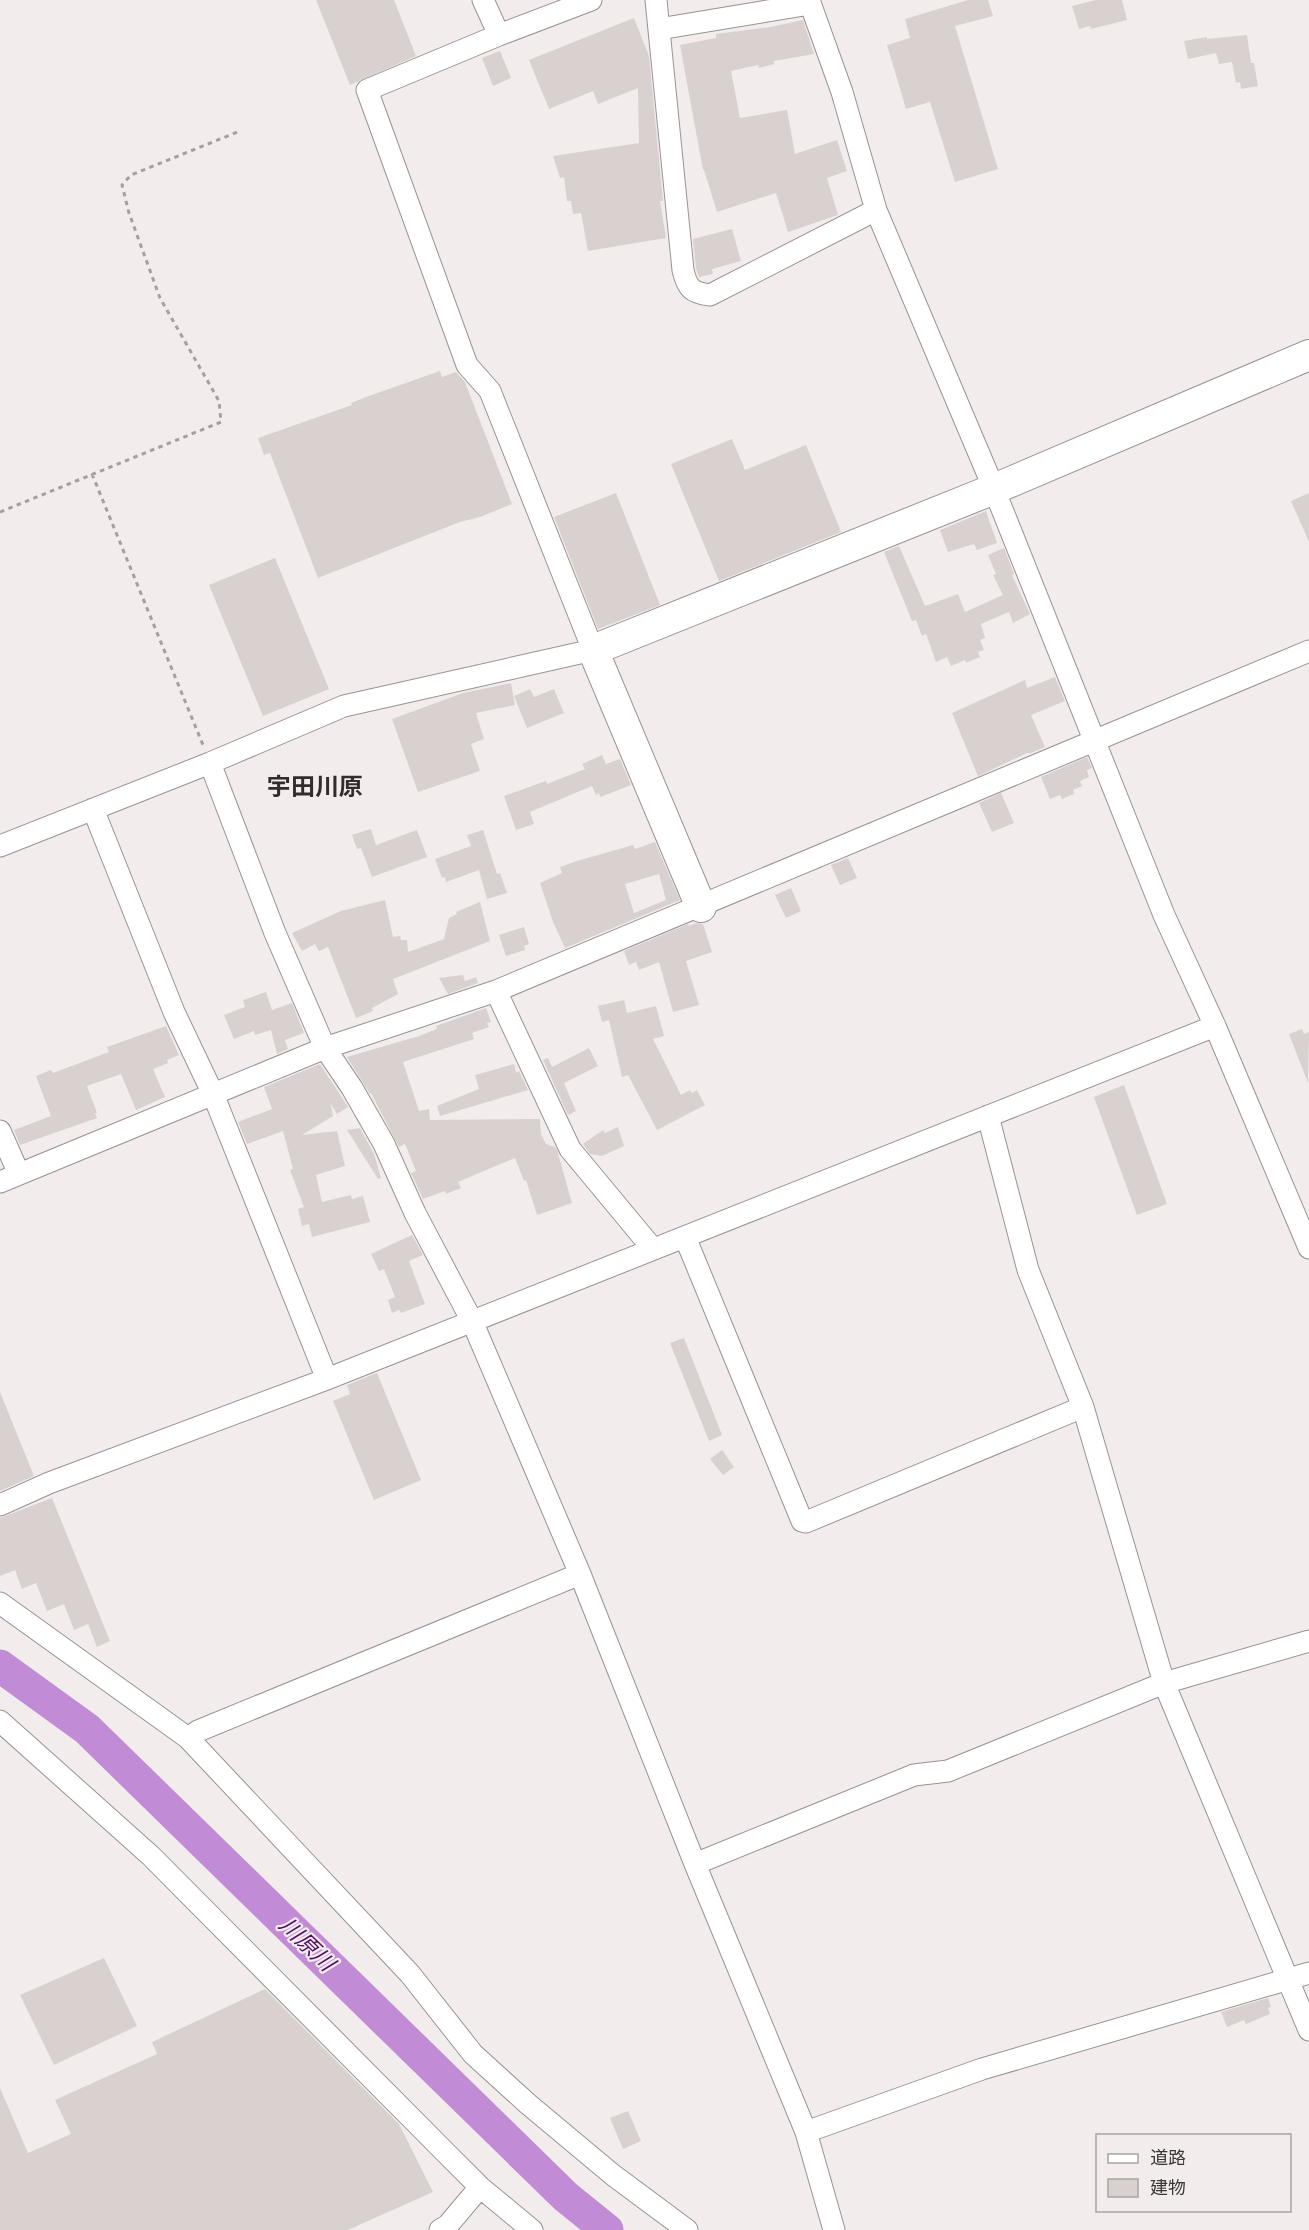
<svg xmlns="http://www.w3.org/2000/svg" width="1309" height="2230" font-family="'DejaVu Sans','Noto Sans JP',sans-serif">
	<rect width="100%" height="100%" fill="#f3eced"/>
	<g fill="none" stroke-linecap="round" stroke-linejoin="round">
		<!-- river -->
		<path stroke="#c18bd5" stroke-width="33" d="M0,1666L87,1729L566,2197L607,2230"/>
	</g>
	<!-- building -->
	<path fill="#d8d1d0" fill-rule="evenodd" d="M316,0H394L416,56L350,85Z
		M968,0H988L993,16L955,26L998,169L955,182L930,102L906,109L887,45L910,38L905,19Z
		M1096,0H1122L1127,20L1091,29L1090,26L1079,29L1072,6Z
		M634,18L649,56L663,201H660L666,238L588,251L581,213L573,214L571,201H567L564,177L560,178L553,156L639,143L638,88L598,104L593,91L549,109L529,60Z
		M803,20L814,54L774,61V64L759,68L758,65L731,71L740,118L787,110L795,154L837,140L847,171L827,178L838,215L788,232L776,193L717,212L704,170H703L680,45L716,38V34L770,27Z
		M1247,35L1251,63H1254L1258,86L1241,89L1240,82L1236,83L1232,62L1219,64L1216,53L1188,59L1184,41L1207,37V39Z
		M500,51L511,78L493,86L482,58Z
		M732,229L741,261L712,269L713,274L699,277L696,268L693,239Z
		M440,371L442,377L456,372L465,382L512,504L480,517L460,522L318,578L270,453L264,455L258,438L352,405L351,403L366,397Z
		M732,439L745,470L806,445L841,532L719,581L671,464Z
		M616,493L660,605L598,629L554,517Z
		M1309,493V542L1291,501Z
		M986,511L997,543L977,550L974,544L948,552L940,530Z
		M899,546L925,606L958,594L965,612L1003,595L993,575L996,574L988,555L1004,548L1014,574L1012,575L1030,614L1013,623L1009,612L981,624L985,638L980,640L984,650L978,652L980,657L966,663L965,660L951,666L947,657L936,662L926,634L922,636L916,620L912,621L884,552Z
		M275,558L329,689L263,716L209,585Z
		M1055,677L1065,701L1031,715L1045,747L1031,753H1027L978,776L952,713L1025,680L1027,688Z
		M511,683L515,705L476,713L484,739L471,744L480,771L418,792L392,719L463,693Z
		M530,689L534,697L554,689L564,713L527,728L514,696Z
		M602,755L606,764L620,759L631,785L600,797L599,793L596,795L592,786L530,812L534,824L516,830L504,796L546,781L547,784L585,769L582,764Z
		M1087,757L1092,768L1087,770L1089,777L1080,781L1082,786L1073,790L1074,794L1062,799L1060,795L1050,799L1041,777Z
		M1001,793L1014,823L992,832L979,803Z
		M371,829L376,845L417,830L427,857L372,877L361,848L357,849L352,835Z
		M483,830L497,874L500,873L507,893L487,899L479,870L446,882L445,877L442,878L435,859L471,846L467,835Z
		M655,842L680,900L565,948L553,922L540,883L562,873L560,867L577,861L633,845L635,849ZM659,874L666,900L634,913L625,884Z
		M848,858L857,878L840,885L831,865Z
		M791,888L801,911L786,918L775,895Z
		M385,900L393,937L400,936L401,940H407L408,952L444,939L449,918L457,914L456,912L480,902L490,941L393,979L398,994L372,1008L373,1011L356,1018L328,947L319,951L315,944L302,951L292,933L341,911Z
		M696,923L703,924L712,952L686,961L699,1005L673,1012L659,962L639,970L636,962L629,965L624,951L688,924L689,926Z
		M524,927L529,944L524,946L525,950L506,956L499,935Z
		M463,975L465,981L476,977L478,983L448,994L439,978Z
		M266,992L272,1010L292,1003L304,1033L285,1040L288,1049L277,1054L271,1030L255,1035L254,1031L234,1039L224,1015L245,1007L243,1000Z
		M624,1000L627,1013L656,1006L664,1036L653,1039L681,1095L690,1090L692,1093L697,1090L705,1105L657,1130L628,1075L622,1077L609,1020L602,1022L598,1006Z
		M486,1008L491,1022L487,1023L489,1027L472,1033L474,1039L403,1062L419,1111L429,1109L430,1120L540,1119L541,1134L546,1144L555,1147L557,1150L572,1203L537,1215L526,1180L524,1181L515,1158L458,1182L461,1188L446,1194L445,1191L423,1199L411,1173L416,1171L405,1144L399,1147L371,1093L370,1094L347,1057L419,1036L437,1029L436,1026Z
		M166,1026L179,1055L167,1060L168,1063L153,1069L165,1097L136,1110L121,1074L87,1086L97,1113H95L97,1118L20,1145L14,1130L51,1116L36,1076L51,1070L53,1073L109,1052L107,1047Z
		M1302,1029L1304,1034L1309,1032L1308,1083L1289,1034Z
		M589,1048L598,1066L564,1083L576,1111L568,1115L543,1060L548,1058L552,1067Z
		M320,1064L348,1107L337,1114L331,1104L333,1116L302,1135L337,1131L345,1166L316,1175L322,1202L351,1195L352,1199L363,1196L370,1222L312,1237L309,1224L302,1226L298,1209L304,1207L290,1170L293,1169L283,1131L247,1144L238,1122L272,1109L264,1087Z
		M514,1064L516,1073L519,1071L528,1090L440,1116L437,1106L479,1089L475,1075Z
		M1124,1085L1167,1204L1137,1215L1094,1097Z
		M618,1127L624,1146L602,1156L590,1154L583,1144L603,1130L605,1133Z
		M360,1128L374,1154L381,1178L378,1179L347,1130Z
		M412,1235L423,1255L409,1261L425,1304L401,1313L399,1310L392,1313L388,1300L395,1297L384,1269L379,1271L371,1254Z
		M684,1338L722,1435L709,1441L670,1343Z
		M377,1373L421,1480L374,1500L333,1401L350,1394L347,1385Z
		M0,1392L34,1476L0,1491Z
		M722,1450L734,1467L723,1475L710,1459Z
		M52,1498L110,1641L97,1647L88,1624L74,1630L64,1604L47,1611L36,1583L22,1589L15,1570L0,1576V1518Z
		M104,1958L137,2026L54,2065L20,1995Z
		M265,1989L399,2124L433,2192L348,2230H0V2088L28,2153L71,2134L55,2100L157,2054L152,2042Z
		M1268,1998L1271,2007L1268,2008L1270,2014L1246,2024L1244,2020L1227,2027L1221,2012Z
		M628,2111L641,2141L623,2149L610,2118Z"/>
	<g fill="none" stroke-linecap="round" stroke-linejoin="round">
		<defs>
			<path id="street" d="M483,0L499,35
				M656,0L683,270C687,288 692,293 710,295L876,210
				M809,0L842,92L876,210L994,489L1164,915L1215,1026L1309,1248
				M659,29L810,4
				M210,763L275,933L325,1048L352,1088L384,1144L415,1213L472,1321L580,1574L695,1864L806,2132L834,2230
				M93,809L174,1012L213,1094L327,1379
				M0,846L210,763L344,706L593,650L490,391L467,365L367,90L499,35L591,0
				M496,991L570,1149L653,1249
				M988,1116L1028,1270L1083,1407L1164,1683L1309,2030
				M0,1131L19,1174
				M0,1182L325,1048L496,991L1309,651
				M685,1237L802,1521L806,1522L1083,1407
				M0,1505L49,1483L327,1379L1215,1026
				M0,1603L188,1738L410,1974L473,2054L528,2104L613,2175L687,2230
				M0,1721L151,1856L447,2154L480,2187L532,2230
				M188,1738L198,1731L580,1574
				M695,1864L914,1775L948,1771L1164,1683L1309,1641
				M806,2132L982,2069L1309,1973
				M440,2230L448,2225L480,2187"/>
			<path id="secondary" d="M701,907L593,650L994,489L1309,355"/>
		</defs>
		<!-- street casing -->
		<use href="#street" stroke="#999293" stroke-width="23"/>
		<!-- secondary casing -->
		<use href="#secondary" stroke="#999293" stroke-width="32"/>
		<!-- path -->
		<path stroke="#a59fa0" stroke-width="3" stroke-dasharray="4.5 4.5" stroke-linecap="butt" d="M92,474L203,745
			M0,512L221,422L219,401L160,298L129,213L122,185L131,175L240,131"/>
		<!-- street -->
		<use href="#street" stroke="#fff" stroke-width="21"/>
		<!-- secondary -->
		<use href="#secondary" stroke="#fff" stroke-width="30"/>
	</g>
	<g text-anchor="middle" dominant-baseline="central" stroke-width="4.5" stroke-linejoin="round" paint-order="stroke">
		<!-- water labels -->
		<g font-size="22" font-style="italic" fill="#530d68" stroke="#f3eced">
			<text transform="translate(307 1944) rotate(44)">川原川</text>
		</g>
		<!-- quarter labels -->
		<g font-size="24" font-weight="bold" fill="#322c2d" stroke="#f3eced">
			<text x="315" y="787">宇田川原</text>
		</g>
	</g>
	<!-- legend -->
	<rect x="1096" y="2134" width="195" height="78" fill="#f3eced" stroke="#a9a4a4" stroke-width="1.5"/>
	<rect x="1108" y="2154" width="30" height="9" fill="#ffffff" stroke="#a9a4a4" stroke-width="1.5"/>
	<text x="1150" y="2164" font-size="18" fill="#3a3737">道路</text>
	<rect x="1108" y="2179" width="30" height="18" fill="#d8d1d0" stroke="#a9a4a4" stroke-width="1.5"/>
	<text x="1150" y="2194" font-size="18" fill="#3a3737">建物</text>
</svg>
